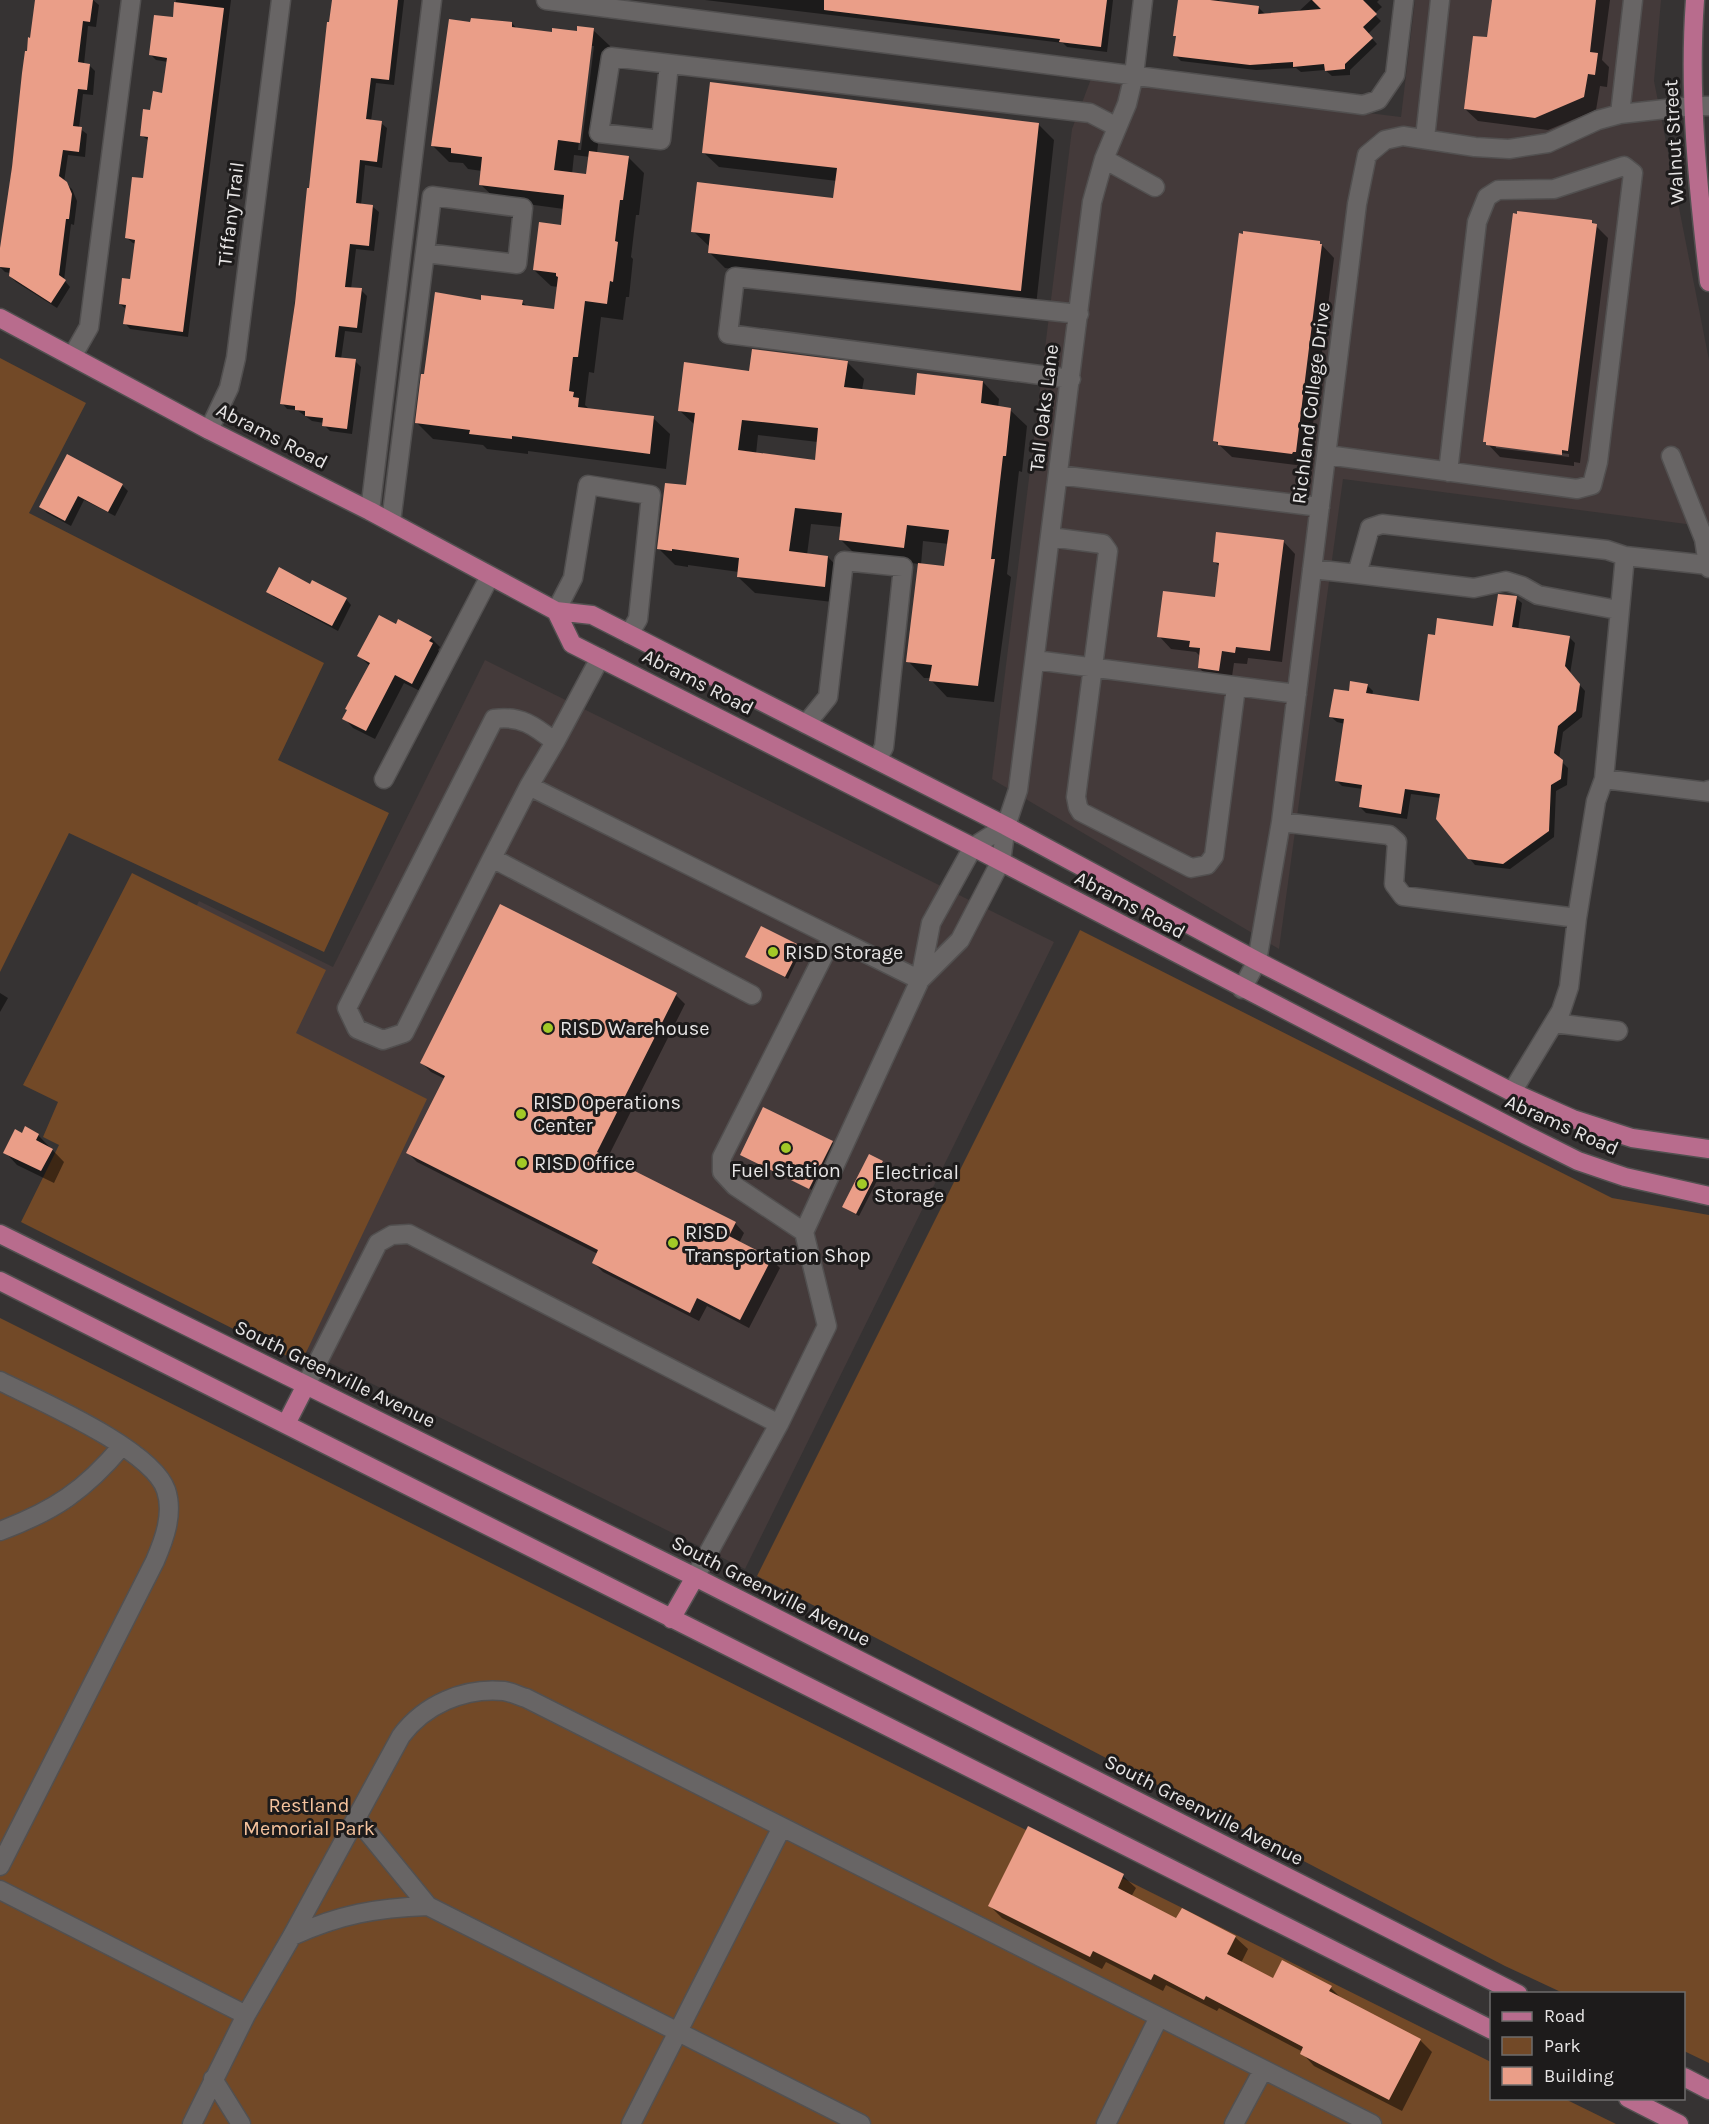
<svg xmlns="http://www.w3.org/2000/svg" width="1709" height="2124" font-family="Karla,sans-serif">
	<rect width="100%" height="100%" fill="#363333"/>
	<!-- built -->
	<path fill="#443a3a" d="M1415,0H1661L1654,81L1709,360V527L1343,479L1279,949L992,779L1072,129L1091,79L1401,117Z
		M485,660L1054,942L745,1569L42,1220L199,901L333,967Z"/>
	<!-- green -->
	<path fill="#724927" d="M0,358L86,403L29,513L324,663L278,760L389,813L324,952L69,833L0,972Z
		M132,873L326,970L296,1033L427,1099L301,1363L21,1222L59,1145L43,1137L58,1102L23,1085Z
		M1080,930L1612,1198L1709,1215V2063L1684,2051V1994L1563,1993L1505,1966L757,1576Z
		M0,1318L1491,2062L1492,2098L1565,2099L1616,2124H0Z"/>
	<!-- shadow -->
	<path fill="#0007" fill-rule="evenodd" d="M37,0H93L99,5L96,27L88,26L84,64L89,65L95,71L93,95L83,94L79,128L87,134L85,157L68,155L64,182L72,189L77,201L74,225L71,224L64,280L70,287L57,308L16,282L10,276V273L5,272L0,267L26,52H28Z
		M176,0H231L188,337L130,329L125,323L127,310L120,304L131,281L136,244L133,243L127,238L144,180L149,141L141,135L163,94L168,62L156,60L151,55L174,19Z
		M333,0H404L394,85L376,83L371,121L381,123L387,128L382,168L365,165L361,205L373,207L379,212L374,251L356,249L351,289L361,290L367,296L362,333L345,331L341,359L355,361L361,367L352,434L330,431L324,425V423L312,421L297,410L287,409L282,403Z
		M705,0H1113L1107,52L1067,47L1063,43Z
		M1180,0H1219L1221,2L1259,8L1265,14L1298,12L1311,0H1379L1377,2L1382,7L1374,14L1381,21L1368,34L1377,44L1350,70V75L1332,76L1325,70L1301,72L1296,68L1256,70L1181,61L1175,55L1177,37L1175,35Z
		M1493,0H1610L1602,60L1609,67L1607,87L1600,86L1596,110L1548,130L1478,121L1465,109L1488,39Z
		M471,23H512L517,29L553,33L593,30L610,46L597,153L628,157L644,173L639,215H636L631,257L633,259L629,297H626L623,320L601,317L594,373L589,372L585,405L589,409L653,418L670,434L666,469L528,451V454L487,449L483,445L433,439L416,422L425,376L482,302H522L528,307L556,311L558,287L551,286L534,270L562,226L564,209L497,200L480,184L482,171L468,169L463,163L449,162L432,145ZM590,46H594L581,150H578ZM574,155L590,157L588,176L572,174Z
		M1039,125L1054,140L1036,306L725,268L709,252L710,247L693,231L834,200L837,181L719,167L703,152Z
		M1592,222L1608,238L1580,463L1574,462V466L1500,457L1485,441ZM1496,445L1569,454V457L1496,448Z
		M1319,242L1334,258L1308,464L1305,463L1304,466L1232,457L1215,441Z
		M847,362L864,379L862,390L916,396L983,382L999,399L998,408L1010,410L1027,426L1022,472L1019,471L1007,574L1011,577L994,702L947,697L931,680V678H924L908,661L919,564L857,556L841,540L842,527L811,524L807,555L828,557L844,574L841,603L755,593L738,577L739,572L688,565V567L675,565L658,548L687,487L695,425L680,411L751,373ZM758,435L818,442L816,461L756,454ZM923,541L949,544L946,568L921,565Z
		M67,456L122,485L128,491L115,516L84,500L71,526L47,513L41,507Z
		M1283,541L1295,554L1282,662L1248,658L1247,664L1234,663L1231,683L1212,680L1199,668L1201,657L1196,652L1171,649L1159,636L1216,599L1220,567L1214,561Z
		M311,586L346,599L351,605L338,631L274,597L268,591Z
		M1516,598L1522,603L1518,630L1569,637L1575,643L1570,674L1585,691L1582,717L1563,732L1559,759L1568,768L1567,785L1556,791L1554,837L1510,869L1475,865L1469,858L1441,798L1411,794L1407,819L1366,813L1360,807L1363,789L1342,786L1336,780L1345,724L1337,722L1331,717L1350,693L1367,685L1373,691L1372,695L1420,702L1494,628Z
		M396,626L431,638L440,647L438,650L442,654L422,692L404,683L375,739L353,728L344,718L370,666L359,656Z
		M800,947L802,950L788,979L747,957Z
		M0,993L8,998L0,1012Z
		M676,995L685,1004L607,1159L735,1223L744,1233L739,1243L771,1259L780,1268L749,1328L707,1306L699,1321L603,1272L594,1263L598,1254L417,1162L408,1153L445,1079L431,1072L422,1063Z
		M22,1135H38L64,1162L54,1183L17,1165L5,1152Z
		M832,1142L834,1144L812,1190L741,1155Z
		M882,1162L885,1165L859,1216L846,1209L844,1207Z
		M1028,1828L1123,1876L1136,1888L1131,1897L1177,1920L1235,1937L1248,1949L1241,1963L1273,1980L1331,1988L1344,2001L1420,2040L1432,2052L1402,2111L1314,2066L1302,2053L1303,2052L1219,2008L1217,2011L1166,1985L1163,1991L1106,1962L1102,1969L1002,1918L989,1905Z"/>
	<!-- building -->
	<path fill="#ea9e88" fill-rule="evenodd" d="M35,0H93L90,22L83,21L78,62L90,64L87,90L78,89L73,126L82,127L79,152L63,150L59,176L67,182L72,194L69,219H66L59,275L66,280L51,303L9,276L10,268L0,267V248L12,167L22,73L25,51H27L28,37L30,38Z
		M332,0H398L389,80L371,78L366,119L382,121L377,162L360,160L356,203L373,205L369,246L350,244L345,287L362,288L357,328L339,326L335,357L356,359L347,429L322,426L323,418L305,416V411L295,410V406L280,404L295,303L307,188H309L327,22H329Z
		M824,0H1107L1101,47L1059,42L1060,39L824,10Z
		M1178,0H1210L1259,6L1258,14L1321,9L1312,0H1363L1377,14L1363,27L1373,38L1345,64V69L1325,71L1324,64L1293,67V62L1250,65L1173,56L1176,36H1173Z
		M1492,0H1596L1590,52L1598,53L1595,75L1588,74L1584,97L1535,118L1464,109L1473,36L1487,37Z
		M174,2L224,8L183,332L123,324L126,305L119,304L122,278L130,279L135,240L125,238L132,177L143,178L148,137L140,136L143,109L150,110L153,91L162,93L167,58L149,55L154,15L173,17Z
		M471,18L512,22V27L552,32V28L577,31V26L594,28L580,143L558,140L554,170L586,174L589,151L629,156L623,200H620L615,241L618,242L613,282L610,281L607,304L585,301L578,357H573L569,391L574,392L573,397L579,398L578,407L654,416L650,454L512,436V439L469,434L470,430L415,423L421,374H424L435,292L481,300V295L523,300L522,305L554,309L558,277L556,276V273L533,270L539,222L561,225L564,195L479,185L482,157L451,153V148L431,146L449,19L470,22Z
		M710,82L1039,123L1021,291L708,253L710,234L691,232L697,182L833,198L837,168L702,153Z
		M1517,211L1592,220V223L1597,224L1568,451L1562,450V455L1486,445V442H1483L1513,213L1517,214Z
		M1243,231L1320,241V244H1322L1296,452H1293L1292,454L1218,445V442L1213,441L1239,233L1243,234Z
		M752,349L848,361L844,387L915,395L917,373L983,381L981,403L1011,408L1006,456H1003L991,559H995L978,686L929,681L932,665L906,662L918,563L944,566L949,530L907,525L904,548L839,540L842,513L795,508L789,551L828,556L825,587L737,577L739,558L672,549V551L657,549L665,483L686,485L695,413L678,411L684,362L749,371ZM742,420L818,428L815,460L738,450Z
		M67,454L123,484L108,512L78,496L65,521L39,507Z
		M1216,532L1284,540L1270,651L1236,647L1235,653L1222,651L1219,671L1198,668L1200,648L1189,647L1190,641L1157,637L1163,591L1215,597L1219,563L1213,562Z
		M279,567L310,584L312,580L347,598L332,626L266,592Z
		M1498,594L1517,596L1512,627L1570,636L1565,666L1580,684L1576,711L1558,726L1554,753L1563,760L1561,779L1551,785L1549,831L1503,864L1468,859L1436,819L1440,794L1405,789L1401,814L1359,807L1362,785L1335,781L1344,719L1329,717L1334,689L1349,691L1350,681L1368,684L1366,693L1419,701L1428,634L1435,635L1437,618L1493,626Z
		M379,615L396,624L398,619L432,637L429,641L433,643L412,684L395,675L366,731L342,719L347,710L345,709L370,663L357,656Z
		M500,904L677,993L597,1152L736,1222L729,1236L772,1258L740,1320L697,1298L690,1313L592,1263L598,1250L406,1153L445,1076L420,1063Z
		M761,926L801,946L785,977L745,957Z
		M763,1107L833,1141L809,1189L740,1155Z
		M25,1126L39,1134L36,1140L53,1149L41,1171L3,1153L15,1129L22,1133Z
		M869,1154L883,1161L856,1214L842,1207Z
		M1028,1826L1124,1874L1118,1888L1176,1918L1182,1908L1236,1936L1227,1954L1273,1978L1282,1960L1332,1986L1329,1991L1421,2039L1389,2100L1300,2054L1303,2047L1206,1996L1204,2000L1154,1974L1151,1980L1093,1951L1090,1957L988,1906Z"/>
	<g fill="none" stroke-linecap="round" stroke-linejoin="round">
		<defs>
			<path id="minor" d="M546,0L1363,105L1378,100L1395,75L1404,0
				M669,64L661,140L599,133L611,57L1090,113L1117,127
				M1620,114L1633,0
				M1425,138L1440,0
				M1104,159L1155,187
				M73,355L89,327L131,0
				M1071,379L728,334L735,277L1079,314
				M209,430L229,388L236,358L281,0
				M1327,455L1577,489L1592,485L1598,462L1633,173L1624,166L1554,189L1498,190L1487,197L1477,222L1448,472
				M1671,456L1704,539L1708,565
				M1058,475L1320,507
				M370,511L432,0
				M391,522L432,196L523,208L517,264L425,253
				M1050,537L1103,544L1108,551L1076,797L1078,807L1081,812L1191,868L1207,865L1214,856L1236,687
				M1625,556L1708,565L1709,568
				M1312,569L1357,574L1370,528L1382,524L1607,550L1625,556L1604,779L1596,801L1577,918
				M1357,574L1474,588L1506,581L1522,586L1538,595L1618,610
				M556,611L573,578L588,485L651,495L638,619L629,634
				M1035,660L1297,694
				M806,724L828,697L844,561L903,567L884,747L877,760
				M555,742L600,658
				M384,779L490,576
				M1604,779L1709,792V790
				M1281,822L1389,835L1397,842L1394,884L1403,896L1577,918L1569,987L1561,1011L1512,1092
				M492,858L529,786
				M920,980L960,940L1001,861L1006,826L1018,790L1092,202L1104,159L1127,104L1134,75L1143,0
				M1242,989L1257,961L1281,822L1357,204L1367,155L1385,140L1403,136L1475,147L1509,149L1548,143L1598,120L1620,114L1693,106H1709
				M752,995L492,858L404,1033L383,1040L357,1029L347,1008L494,719C520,715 535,726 555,742L529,786L920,980
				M1554,1023L1618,1031
				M804,1232L735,1186L722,1172V1157L833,937
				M0,1381C40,1401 152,1449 166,1490C174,1514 164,1540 155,1561L0,1866
				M306,1385L378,1243L392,1235L409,1234L779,1424
				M0,1531C54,1511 85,1490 122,1446
				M695,1577L779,1424L827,1326L804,1232L920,980L931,923L973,847L1006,826
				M357,1819L428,1906
				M0,1890L246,2015
				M292,1936C341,1914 376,1908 428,1906L861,2124
				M213,2079L241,2124
				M192,2124L246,2015L292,1936L401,1736C424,1705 464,1687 504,1691C511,1692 519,1696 526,1698L1372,2124
				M631,2124L782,1827
				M1106,2124L1159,2017
				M1234,2124L1263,2070"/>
			<path id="major" d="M1695,0C1688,94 1698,188 1709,282
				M0,318L209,430L370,511L556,611L592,615L1006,826L1257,961L1512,1092L1573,1119L1632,1138L1709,1149
				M556,611L572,644L973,847L1526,1135L1578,1161L1625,1177L1709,1196
				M0,1234L695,1577L1518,1994
				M0,1281L1492,2030
				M286,1424L306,1385
				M671,1619L695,1577
				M1684,2077L1709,2090
				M1628,2098L1679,2124"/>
		</defs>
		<!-- minor casing -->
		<use href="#minor" stroke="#525050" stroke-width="21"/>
		<!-- major casing -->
		<use href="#major" stroke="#525050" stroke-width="21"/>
		<!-- minor -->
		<use href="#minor" stroke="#686565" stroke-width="18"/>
		<!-- major -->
		<use href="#major" stroke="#b86c8d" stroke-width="18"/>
	</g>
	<!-- markers -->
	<g fill="#a2c927" stroke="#1d1b1b" stroke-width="2">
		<circle cx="773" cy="952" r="6"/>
		<circle cx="548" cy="1028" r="6"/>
		<circle cx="521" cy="1114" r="6"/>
		<circle cx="786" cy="1148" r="6"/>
		<circle cx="522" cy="1163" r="6"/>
		<circle cx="862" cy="1184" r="6"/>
		<circle cx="673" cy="1243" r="6"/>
	</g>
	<g text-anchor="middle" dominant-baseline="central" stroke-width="6" stroke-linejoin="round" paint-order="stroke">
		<!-- street labels -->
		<g font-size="20" fill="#e7e5e5" stroke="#1d1b1b">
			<text transform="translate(1674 142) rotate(-93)">Walnut Street</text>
			<text transform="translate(231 214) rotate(-83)">Tiffany Trail</text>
			<text transform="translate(1311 403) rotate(-83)">Richland College Drive</text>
			<text transform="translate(1044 408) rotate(-83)">Tall Oaks Lane</text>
			<text transform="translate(272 436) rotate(27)">Abrams Road</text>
			<text transform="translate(698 682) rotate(27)">Abrams Road</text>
			<text transform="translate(1130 905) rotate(28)">Abrams Road</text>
			<text transform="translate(1562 1125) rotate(24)">Abrams Road</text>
			<text transform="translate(335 1374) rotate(26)">South Greenville Avenue</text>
			<text transform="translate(771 1591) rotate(27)">South Greenville Avenue</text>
			<text transform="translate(1204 1810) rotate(27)">South Greenville Avenue</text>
		</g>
		<!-- poi labels -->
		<g font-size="20" fill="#e7e5e5" stroke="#1d1b1b" text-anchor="start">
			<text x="785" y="952">RISD Storage</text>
			<text x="560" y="1028">RISD Warehouse</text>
			<text x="533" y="1102">RISD Operations<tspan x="533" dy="23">Center</tspan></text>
			<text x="534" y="1163">RISD Office</text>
			<text x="786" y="1170" text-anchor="middle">Fuel Station</text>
			<text x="874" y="1172">Electrical<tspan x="874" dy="23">Storage</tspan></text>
			<text x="685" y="1232">RISD<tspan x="685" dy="23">Transportation Shop</tspan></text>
		</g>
		<!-- park labels -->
		<g font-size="20" fill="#f5c39e" stroke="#1d1b1b">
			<text x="309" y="1805">Restland<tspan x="309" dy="23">Memorial Park</tspan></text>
		</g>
	</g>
	<!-- legend -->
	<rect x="1490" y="1992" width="195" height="108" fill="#1d1b1b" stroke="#6e6c6c" stroke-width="1.5"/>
	<rect x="1502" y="2012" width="30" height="9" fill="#b86c8d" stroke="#6e6c6c" stroke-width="1.5"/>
	<text x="1544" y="2022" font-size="18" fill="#e7e5e5">Road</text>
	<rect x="1502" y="2037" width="30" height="18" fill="#724927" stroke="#6e6c6c" stroke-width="1.5"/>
	<text x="1544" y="2052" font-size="18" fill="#e7e5e5">Park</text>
	<rect x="1502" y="2067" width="30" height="18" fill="#ea9e88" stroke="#6e6c6c" stroke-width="1.5"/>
	<text x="1544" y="2082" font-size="18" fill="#e7e5e5">Building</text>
</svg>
